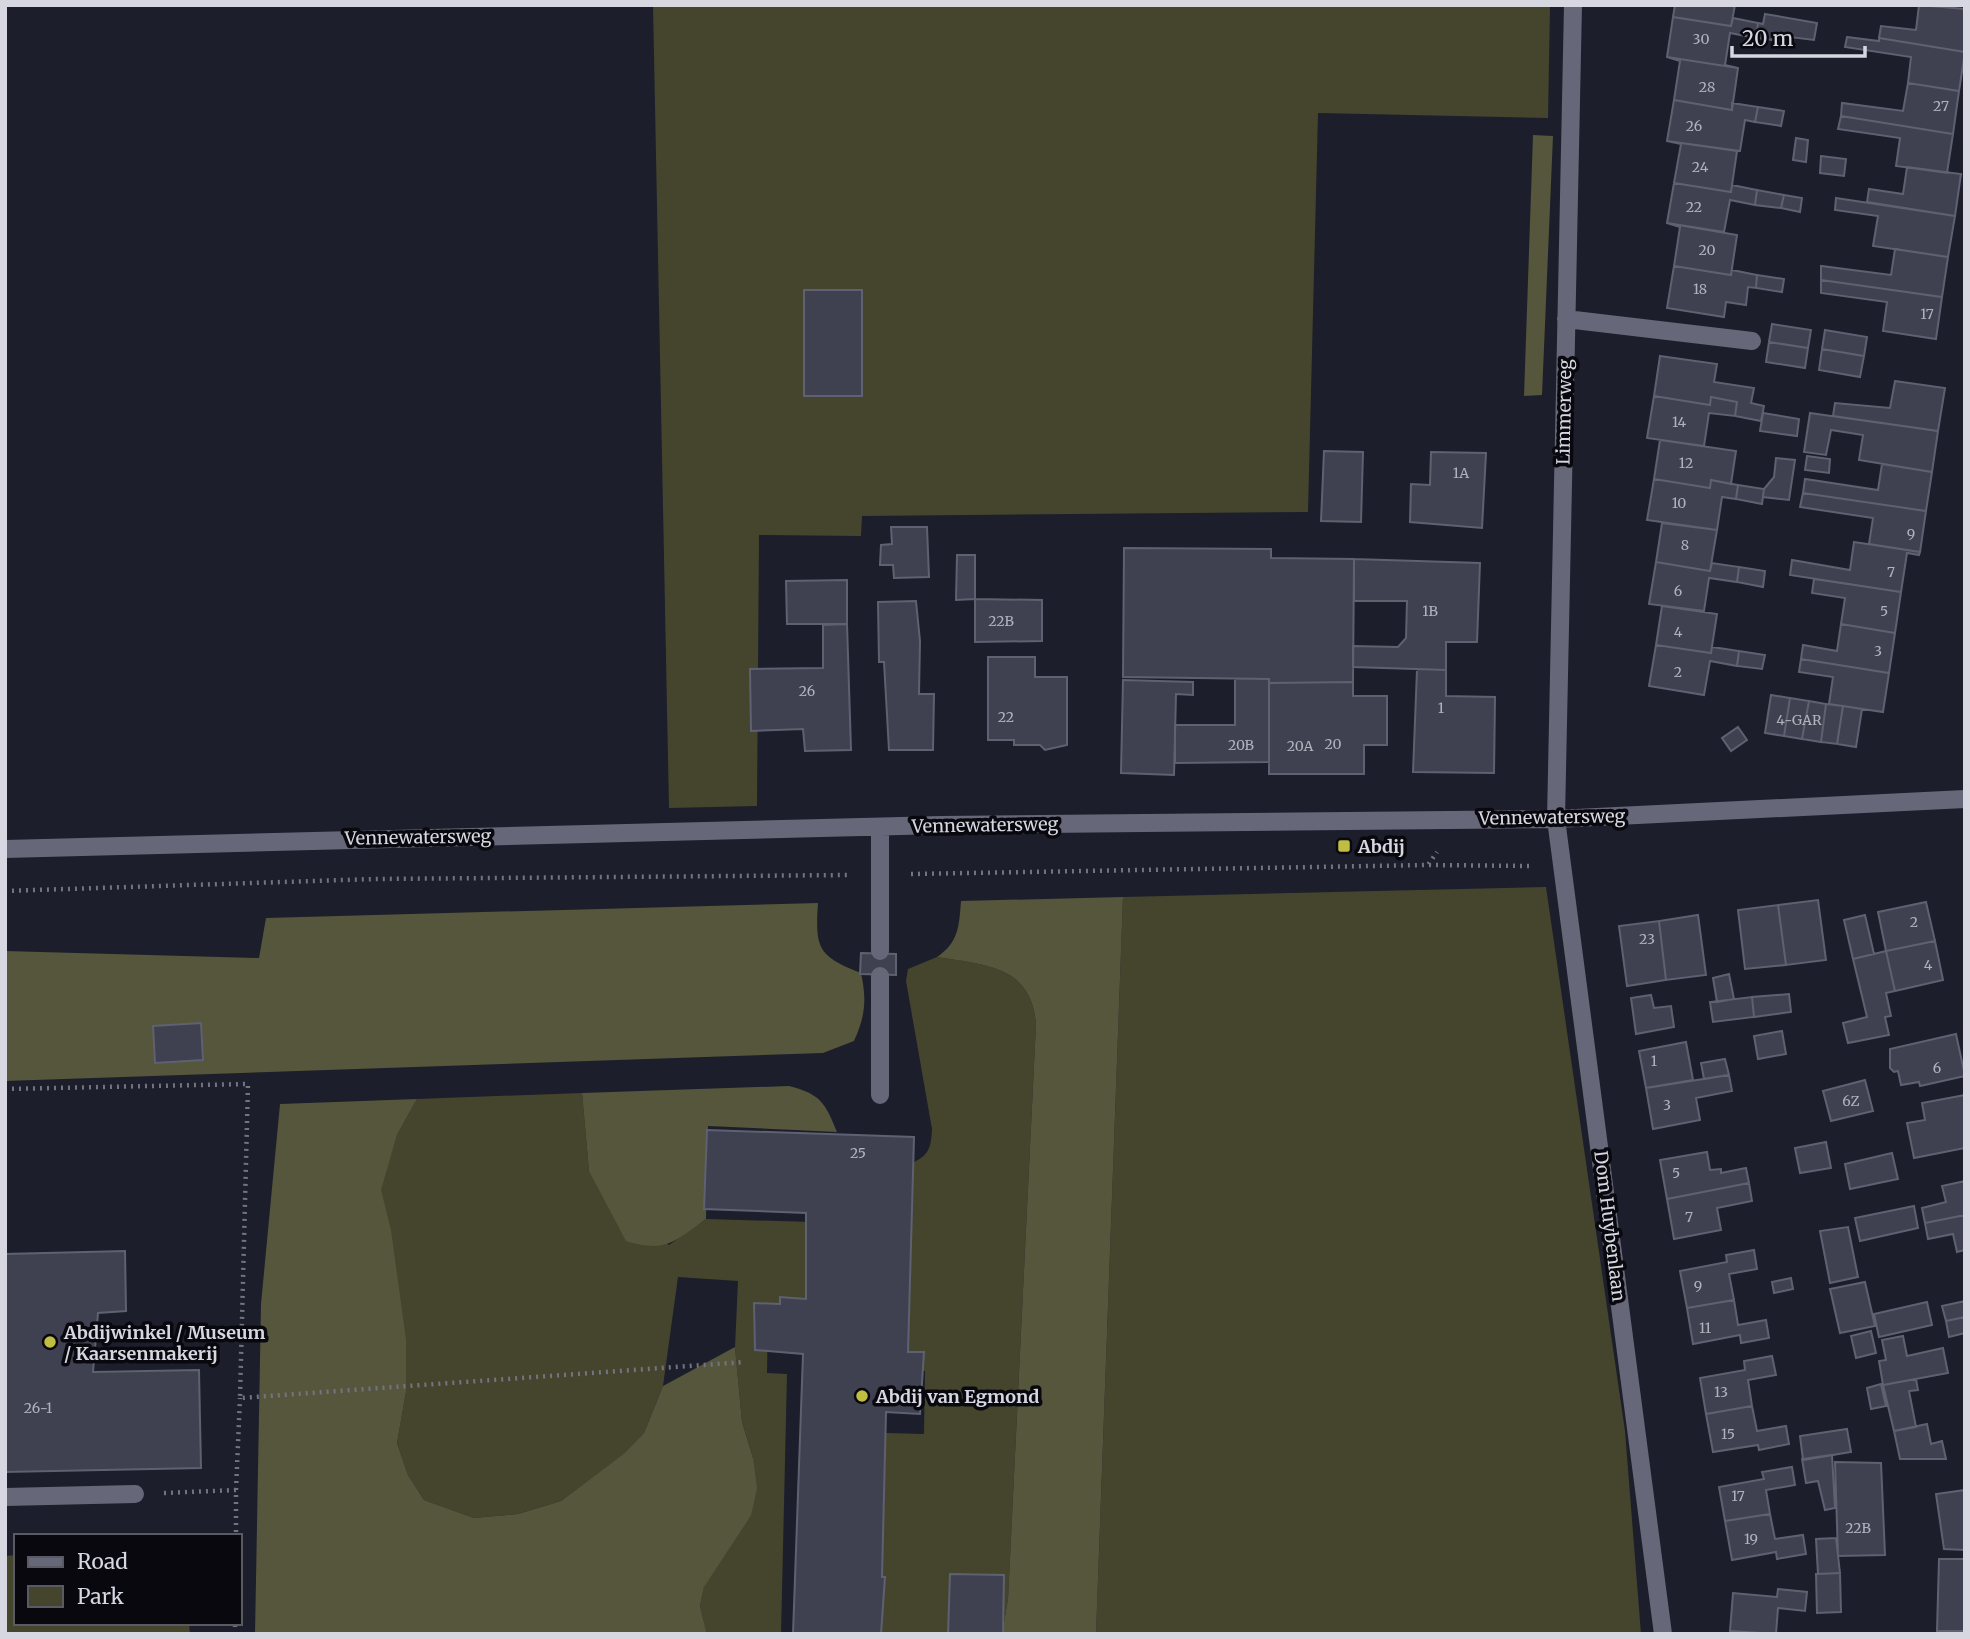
<svg xmlns="http://www.w3.org/2000/svg" width="1970" height="1639" font-family="Merriweather,serif">
	<rect width="100%" height="100%" fill="#1c1e2b"/>
	<!-- green -->
	<path fill="#45452d" d="M653,5H1550L1548,118L1318,113L1308,512L862,516L861,536L759,535L757,806L669,808Z
		M1546,887L1625,1431L1641,1634H1096L1123,897Z
		M937,957C985,965 1031,965 1036,1024L1008,1599L1002,1634H881L886,1433L924,1434L925,1371L902,1370L907,1165C928,1157 931,1150 932,1129L906,981L908,969Z
		M582,1093L589,1171L669,1245L706,1219L812,1222L810,1313H768L767,1373L787,1374L781,1634H707L700,1606L704,1586L751,1516L753,1458L742,1422L735,1347L738,1281L678,1277L663,1386L644,1433L626,1453L561,1501L518,1514L474,1518L424,1500L408,1475L397,1443L406,1392L380,1190L397,1135L417,1099Z
		M16,1555V1623H189L190,1634H5V1556Z"/>
	<!-- forest -->
	<path fill="#55563b" d="M1533,135L1553,136L1542,395L1524,396Z
		M1123,897L1096,1634H1002L1008,1599L1036,1024C1031,965 985,965 937,957C959,942 959,926 961,901Z
		M818,903C815,949 818,956 861,973C867,1000 865,1017 854,1041L823,1053L5,1081V951L259,958L266,918Z
		M789,1086C820,1094 825,1102 837,1132L708,1126L706,1219C674,1242 666,1253 626,1241L589,1171L582,1093Z
		M417,1099L397,1135L381,1190L391,1230L406,1340V1392L397,1443L408,1475L424,1500L474,1518L518,1514L561,1501L625,1453L644,1433L663,1386L735,1347L742,1422L753,1458L757,1488L751,1516L704,1587L700,1606L707,1634H255L261,1304L280,1104Z"/>
	<!-- building -->
	<path fill="#3f4150" stroke="#5e6171" stroke-width="2" d="M1675,5H1735L1731,26L1673,17Z
		M1919,5L1965,9V52L1879,38L1881,26L1916,30Z
		M1765,14L1817,23L1814,40L1782,36L1781,41L1756,38L1758,23L1763,24Z
		M1673,17L1731,26L1733,18L1758,23L1756,38L1730,33L1725,65L1738,68L1667,57Z
		M1847,37L1879,41V38L1965,52L1959,91L1908,83L1911,57L1845,47Z
		M1667,57L1738,68L1732,110L1674,100L1680,61Z
		M1908,83L1959,91L1953,134L1841,116L1842,103L1903,111Z
		M1674,100L1732,110V103L1758,107L1755,122L1745,120L1740,151L1667,141Z
		M1758,107L1784,111L1781,126L1755,122Z
		M1841,116L1953,134L1947,173L1896,166L1900,138L1838,129Z
		M1796,138L1808,140L1806,162L1793,160Z
		M1667,141L1737,151L1731,192L1674,183L1681,144Z
		M1821,156L1846,159L1844,176L1820,173Z
		M1907,167L1961,174L1955,216L1867,202L1869,189L1903,194Z
		M1674,183L1731,192L1732,185L1757,190L1755,205L1730,200L1724,232L1667,223Z
		M1757,190L1784,195L1781,208L1755,205Z
		M1784,195L1802,198L1800,212L1781,208Z
		M1836,198L1955,216L1948,257L1873,246L1878,216L1835,210Z
		M1667,223L1737,235L1731,275L1674,266L1680,227Z
		M1895,249L1948,257L1942,297L1821,280V266L1891,275Z
		M1674,266L1731,275L1732,270L1757,275L1756,288L1748,287L1746,305L1726,302L1724,317L1667,308Z
		M1757,275L1784,279L1782,292L1756,288Z
		M1821,280L1942,297L1936,339L1883,331L1887,302L1821,293Z
		M804,290H862V396H804Z
		M1772,324L1811,330L1808,348L1769,342Z
		M1825,330L1867,337L1864,356L1822,349Z
		M1769,342L1808,348L1805,368L1766,362Z
		M1822,349L1864,356L1860,377L1819,370Z
		M1660,356L1717,364L1714,382L1754,388L1751,403L1764,406L1761,421L1735,416L1737,402L1711,397L1710,405L1654,396Z
		M1895,381L1945,388L1938,431L1833,416L1835,403L1890,408Z
		M1654,396L1710,405L1711,397L1737,402L1735,416L1709,413L1704,446L1647,438Z
		M1763,413L1799,419L1797,436L1760,431Z
		M1810,413L1938,431L1932,472L1859,460L1863,435L1831,430L1826,455L1804,452Z
		M1660,440L1736,451L1731,484L1711,480L1710,488L1654,479Z
		M1324,451L1363,452L1361,522L1321,521Z
		M1431,452L1486,453L1482,528L1410,522L1411,484L1430,485Z
		M1807,456L1830,459L1829,473L1805,470Z
		M1776,458L1795,460L1789,500L1763,497L1764,489L1774,477Z
		M1882,464L1932,472L1926,511L1803,493L1805,479L1878,490Z
		M1654,479L1710,488L1711,480L1738,485L1736,499L1722,497L1717,530L1647,520Z
		M1738,485L1764,489L1762,504L1736,499Z
		M1803,493L1926,511L1920,552L1869,544L1873,518L1800,507Z
		M1662,523L1717,530L1710,571L1656,562Z
		M891,527H927L929,577L894,578L893,565H880L881,545L892,544Z
		M1854,542L1920,552L1919,555L1907,553L1901,592L1790,575L1792,560L1850,570Z
		M1124,548L1271,549V558L1354,559L1353,682L1269,683V679L1123,677Z
		M957,555H975V599L956,600Z
		M1354,559L1480,563L1477,642H1446V670L1353,667V646L1398,647L1406,638L1407,601H1354Z
		M1656,562L1710,571L1712,563L1739,567L1737,582L1709,578L1704,611L1649,604Z
		M1739,567L1765,571L1763,587L1737,582Z
		M1814,579L1901,592L1895,633L1841,624L1845,598L1812,593Z
		M847,580V624H787L786,581Z
		M975,599L1042,600V641L975,642Z
		M916,601L920,641L919,694H934L933,750H889L884,662H879L878,602Z
		M1662,606L1717,614L1711,653L1656,645Z
		M847,624L851,750L805,751L803,729L751,731L750,669L823,668V625Z
		M1841,624L1895,633L1889,673L1801,659L1803,645L1837,651Z
		M1656,645L1711,653L1712,647L1739,651L1737,666L1710,661L1704,695L1649,686Z
		M1739,651L1765,655L1762,669L1737,666Z
		M988,657H1035V677H1067V745L1045,750L1040,745H1014V740H988Z
		M1801,659L1889,673L1883,712L1829,704L1833,677L1799,672Z
		M1417,670H1446V696L1495,697L1494,773L1413,772Z
		M1235,679H1269V762L1175,763V725H1235Z
		M1123,680L1193,682V695L1176,694L1174,775L1121,773Z
		M1353,682V696H1387V745H1364V774H1269V683Z
		M1771,695L1790,698L1784,736L1765,733Z
		M1790,698L1809,701L1802,739L1784,736Z
		M1809,701L1826,704L1821,742L1802,739Z
		M1826,704L1843,706L1837,744L1821,742Z
		M1843,706L1862,709L1856,747L1837,744Z
		M1738,727L1747,740L1731,751L1722,738Z
		M1818,900L1826,960L1786,965L1778,905Z
		M1926,902L1935,941L1886,951L1878,912Z
		M1778,905L1786,965L1745,969L1738,910Z
		M1698,915L1706,975L1666,980L1659,921Z
		M1865,915L1874,954L1853,959L1844,920Z
		M1659,921L1666,980L1627,986L1619,926Z
		M1935,941L1943,980L1895,991L1886,951Z
		M1886,951L1895,991L1886,993L1891,1016L1885,1017L1889,1035L1848,1043L1843,1023L1867,1017L1853,959Z
		M861,953L896,954V975L860,974Z
		M1729,974L1734,999L1717,1002L1713,978Z
		M1789,994L1791,1012L1754,1017L1752,997Z
		M1651,995L1654,1008L1671,1006L1674,1027L1636,1034L1631,998Z
		M1752,997L1754,1017L1713,1022L1710,1002Z
		M201,1023L203,1060L155,1063L153,1026Z
		M1782,1031L1786,1054L1758,1059L1754,1036Z
		M1956,1034L1965,1076L1920,1086L1919,1082L1901,1085L1898,1071L1894,1072L1890,1068V1049Z
		M1686,1042L1693,1080L1646,1088L1639,1051Z
		M1725,1059L1729,1075L1704,1079L1701,1063Z
		M1729,1075L1732,1091L1696,1098L1700,1120L1653,1129L1646,1088Z
		M1865,1080L1873,1111L1831,1121L1823,1091Z
		M1965,1095V1148L1914,1158L1907,1123L1925,1120L1922,1103Z
		M707,1130L914,1137L908,1352H924L920,1414L886,1412L882,1577H885L881,1634H793L803,1354L755,1350L754,1303L780,1304V1297L806,1299V1213L704,1209Z
		M1826,1142L1831,1168L1800,1173L1795,1148Z
		M1707,1152L1710,1170L1721,1169V1173L1746,1168L1749,1183L1667,1199L1660,1160Z
		M1892,1153L1898,1179L1850,1189L1845,1164Z
		M1965,1181V1215L1925,1223L1922,1208L1946,1202L1942,1186Z
		M1749,1183L1752,1201L1717,1208L1721,1230L1674,1239L1667,1199Z
		M1914,1206L1918,1228L1860,1241L1855,1218Z
		M1965,1215V1250L1957,1252L1953,1234L1928,1239L1925,1223Z
		M1848,1227L1858,1277L1830,1283L1820,1231Z
		M1754,1250L1757,1269L1729,1274L1734,1300L1687,1308L1680,1271L1727,1262L1726,1255Z
		M125,1251L126,1311L98,1313L93,1372L199,1370L201,1468L5,1472V1254Z
		M1791,1278L1793,1289L1774,1293L1772,1282Z
		M1865,1282L1875,1326L1840,1333L1830,1289Z
		M1734,1300L1738,1325L1766,1320L1769,1338L1741,1343L1740,1335L1693,1344L1687,1308Z
		M1965,1301V1317L1946,1321L1942,1306Z
		M1927,1302L1932,1325L1879,1337L1874,1314Z
		M1965,1317V1333L1949,1337L1946,1321Z
		M1871,1331L1876,1353L1856,1358L1851,1336Z
		M1903,1336L1907,1356L1943,1348L1948,1373L1883,1385L1879,1361L1886,1360L1882,1340Z
		M1772,1356L1776,1375L1748,1380L1752,1406L1706,1414L1700,1378L1745,1370L1744,1361Z
		M1916,1379L1918,1390L1909,1391L1916,1427L1894,1431L1883,1385Z
		M1881,1384L1886,1406L1871,1409L1867,1388Z
		M1752,1406L1757,1431L1786,1426L1789,1444L1759,1450L1758,1445L1713,1452L1706,1414Z
		M1927,1424L1931,1444L1942,1441L1946,1459H1900L1894,1431Z
		M1847,1429L1851,1452L1803,1460L1800,1436Z
		M1832,1455L1835,1508L1825,1510L1818,1481L1806,1483L1802,1459Z
		M1835,1462L1881,1463L1885,1555L1838,1556Z
		M1792,1467L1795,1485L1766,1490L1770,1514L1725,1521L1719,1487L1764,1479L1762,1472Z
		M1965,1490V1550L1944,1549L1936,1494Z
		M1770,1514L1775,1539L1803,1535L1806,1554L1777,1559L1776,1552L1732,1560L1725,1521Z
		M1836,1538L1840,1573L1818,1574L1816,1539Z
		M1939,1559H1965V1631H1937Z
		M1840,1573L1841,1612L1817,1613L1816,1574Z
		M950,1574L1004,1575L1003,1634H948Z
		M1778,1589L1807,1592L1805,1611L1778,1608L1776,1634L1730,1631L1733,1593L1777,1597Z"/>
	<g fill="none" stroke-linecap="round" stroke-linejoin="round">
		<!-- path -->
		<path stroke="#737480" stroke-width="4.5" stroke-dasharray="2 5" stroke-linecap="butt" d="M1429,865L1532,866
			M911,874L1428,865L1437,852
			M5,891L375,879L849,875
			M5,1089L248,1084L240,1398L745,1362
			M236,1490L240,1398
			M164,1493L236,1490V1536
			M235,1634V1623"/>
		<!-- minor -->
		<path stroke="#666879" stroke-width="18" d="M1573,5L1556,819L1663,1634
			M1566,319L1752,341
			M880,827V951
			M5,849L941,825L1556,819L1965,799
			M880,976V1095
			M5,1497L135,1494"/>
	</g>
	<!-- markers -->
	<g fill="#bfbe41" stroke="#08080e" stroke-width="2.5">
		<rect x="1337" y="839" width="14" height="14" rx="3.5"/>
		<circle cx="50" cy="1342" r="7"/>
		<circle cx="862" cy="1396" r="7"/>
	</g>
	<g text-anchor="middle" dominant-baseline="central" stroke-width="7" stroke-linejoin="round" paint-order="stroke">
		<!-- number labels -->
		<g font-size="14" fill="#b0b2bd">
			<text x="1701" y="39">30</text>
			<text x="1707" y="87">28</text>
			<text x="1941" y="106">27</text>
			<text x="1694" y="126">26</text>
			<text x="1700" y="167">24</text>
			<text x="1694" y="207">22</text>
			<text x="1707" y="250">20</text>
			<text x="1700" y="289">18</text>
			<text x="1927" y="314">17</text>
			<text x="1679" y="422">14</text>
			<text x="1686" y="463">12</text>
			<text x="1461" y="473">1A</text>
			<text x="1679" y="503">10</text>
			<text x="1911" y="534">9</text>
			<text x="1685" y="545">8</text>
			<text x="1891" y="572">7</text>
			<text x="1678" y="591">6</text>
			<text x="1430" y="611">1B</text>
			<text x="1884" y="611">5</text>
			<text x="1001" y="621">22B</text>
			<text x="1678" y="632">4</text>
			<text x="1878" y="651">3</text>
			<text x="1678" y="672">2</text>
			<text x="807" y="691">26</text>
			<text x="1441" y="708">1</text>
			<text x="1006" y="717">22</text>
			<text x="1799" y="720">4-GAR</text>
			<text x="1333" y="744">20</text>
			<text x="1241" y="745">20B</text>
			<text x="1300" y="746">20A</text>
			<text x="1914" y="922">2</text>
			<text x="1647" y="939">23</text>
			<text x="1928" y="965">4</text>
			<text x="1654" y="1061">1</text>
			<text x="1937" y="1068">6</text>
			<text x="1851" y="1101">6Z</text>
			<text x="1667" y="1105">3</text>
			<text x="858" y="1153">25</text>
			<text x="1676" y="1173">5</text>
			<text x="1689" y="1217">7</text>
			<text x="1698" y="1286">9</text>
			<text x="1705" y="1328">11</text>
			<text x="1721" y="1392">13</text>
			<text x="38" y="1408">26-1</text>
			<text x="1728" y="1434">15</text>
			<text x="1738" y="1496">17</text>
			<text x="1858" y="1528">22B</text>
			<text x="1751" y="1539">19</text>
		</g>
		<!-- street labels -->
		<g font-size="18" fill="#d6d7e1" stroke="#08080e">
			<text transform="translate(1564 412) rotate(-89)">Limmerweg</text>
			<text transform="translate(1552 817) rotate(-1)">Vennewatersweg</text>
			<text transform="translate(985 825) rotate(-1)">Vennewatersweg</text>
			<text transform="translate(418 837) rotate(-1)">Vennewatersweg</text>
			<text transform="translate(1610 1226) rotate(83)">Dom Huybenlaan</text>
		</g>
		<!-- poi labels -->
		<g font-size="18" font-weight="bold" fill="#d6d7e1" stroke="#08080e" text-anchor="start">
			<text x="1358" y="846">Abdij</text>
			<text x="64" y="1332">Abdijwinkel / Museum<tspan x="64" dy="21">/ Kaarsenmakerij</tspan></text>
			<text x="876" y="1396">Abdij van Egmond</text>
		</g>
	</g>
	<!-- border -->
	<rect width="1970" height="1639" fill="none" stroke="#d6d7e1" stroke-width="14"/>
	<!-- legend -->
	<rect x="14" y="1534" width="228" height="91" fill="#08080e" stroke="#5a5b62" stroke-width="2"/>
	<rect x="28" y="1557" width="35" height="10" fill="#666879" stroke="#5a5b62" stroke-width="2"/>
	<text x="77" y="1569" font-size="21" fill="#d6d7e1">Road</text>
	<rect x="28" y="1586" width="35" height="21" fill="#45452d" stroke="#5a5b62" stroke-width="2"/>
	<text x="77" y="1604" font-size="21" fill="#d6d7e1">Park</text>
	<!-- scale -->
	<path d="M1732 46v10h133v-10" fill="none" stroke="#d6d7e1" stroke-width="3.5"/>
	<text x="1742" y="46" font-size="21" fill="#d6d7e1" stroke="#08080e" stroke-width="5" paint-order="stroke">20 m</text>
</svg>
